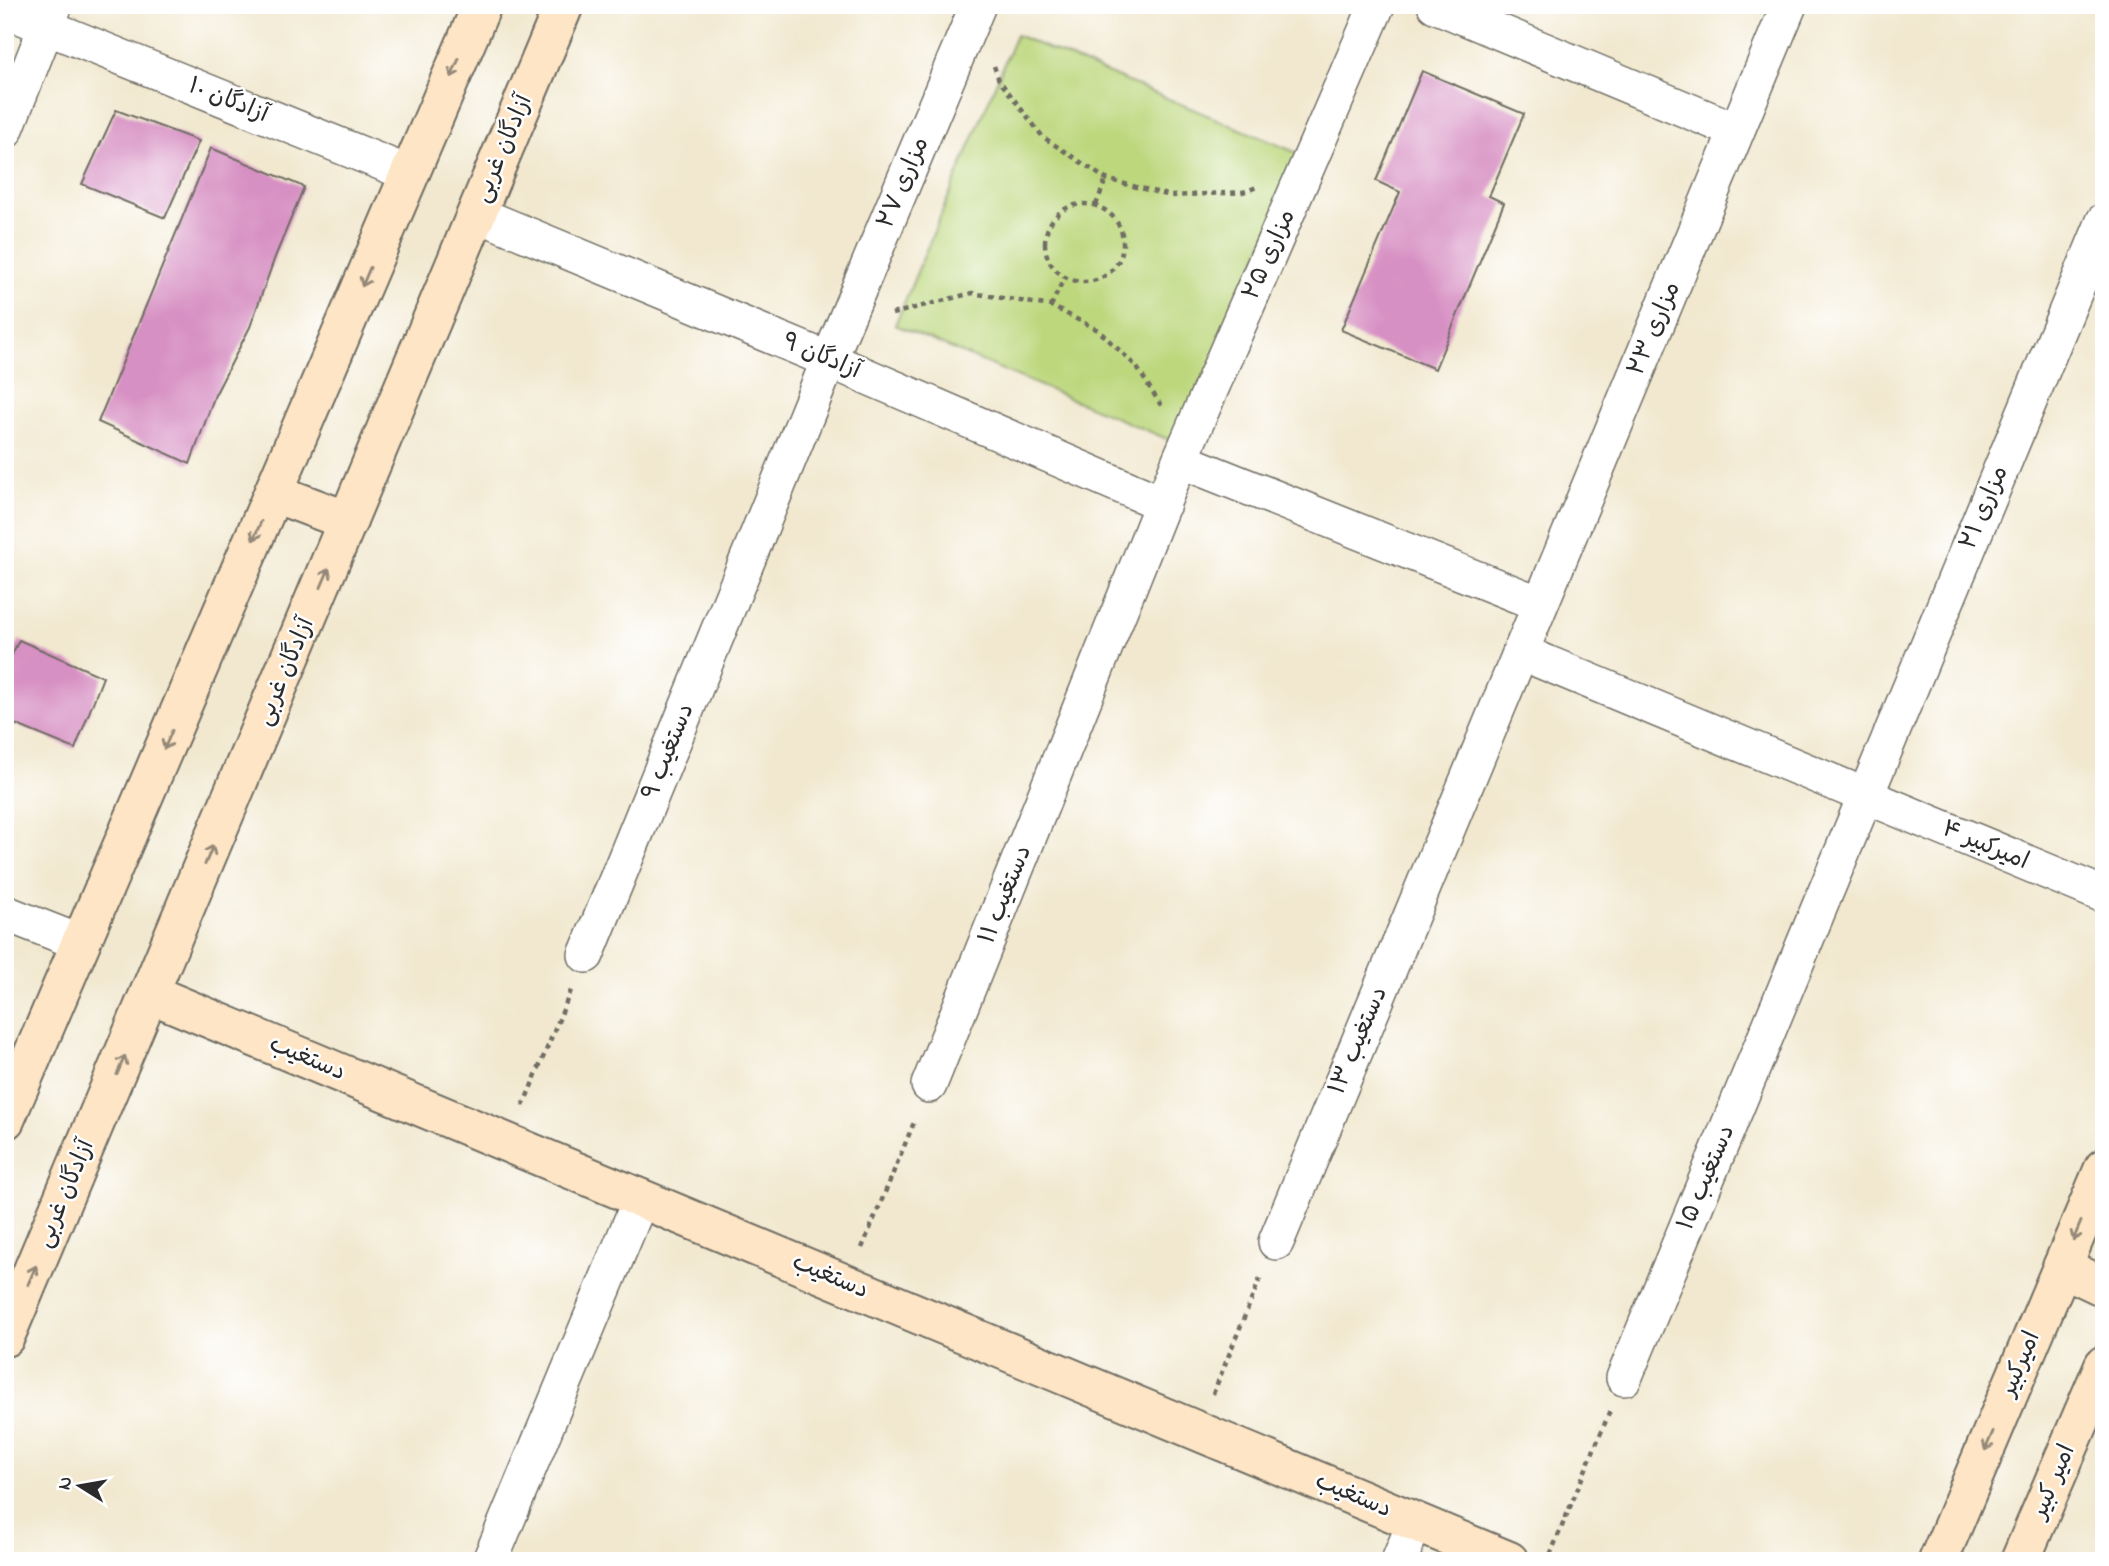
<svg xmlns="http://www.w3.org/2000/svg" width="2109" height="1566" font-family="'Indie Flower','Playpen Sans Arabic',sans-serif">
	<rect width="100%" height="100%" fill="#fff"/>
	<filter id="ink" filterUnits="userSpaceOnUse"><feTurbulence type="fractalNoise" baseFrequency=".0143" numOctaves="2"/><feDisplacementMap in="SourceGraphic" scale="14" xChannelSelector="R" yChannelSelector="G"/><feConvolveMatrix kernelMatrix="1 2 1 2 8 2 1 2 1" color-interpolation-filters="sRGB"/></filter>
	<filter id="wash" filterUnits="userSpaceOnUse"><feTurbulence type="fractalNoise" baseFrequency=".00686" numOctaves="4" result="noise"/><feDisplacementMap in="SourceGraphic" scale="28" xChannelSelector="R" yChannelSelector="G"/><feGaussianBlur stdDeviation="1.57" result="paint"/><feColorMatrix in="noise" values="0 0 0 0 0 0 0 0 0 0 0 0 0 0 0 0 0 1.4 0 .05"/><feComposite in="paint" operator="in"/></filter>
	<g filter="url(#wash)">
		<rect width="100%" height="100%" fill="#f1e8cf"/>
		<!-- green -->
		<path fill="#bcd77c" stroke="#748154" stroke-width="2" d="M1016,35L1300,154L1179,444L895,325Z"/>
		<g id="blocks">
			<!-- building -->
			<path fill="#d790c3" d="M1422,71L1524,114L1489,196L1504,203L1435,369L1341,330L1400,192L1376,181Z
				M116,110L199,141L165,218L82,184Z
				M211,148L304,187L275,257L250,327L215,395L190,464L98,422Z
				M19,640L103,677L75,749L5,720V669Z"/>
		</g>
	</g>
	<g filter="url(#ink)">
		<use href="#blocks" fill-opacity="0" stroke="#706d64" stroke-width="2"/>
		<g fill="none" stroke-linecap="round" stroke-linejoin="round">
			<defs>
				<path id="street" d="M1435,5L1737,131
					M5,10L410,174
					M5,131L54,7
					M477,214L829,360L1163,504
					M1180,460L1540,604
					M1520,652L2104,895
					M5,913L81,943
					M586,955L829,360L978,5
					M929,1085L1180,460L1377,5
					M1276,1242L1789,5
					M1624,1378L2104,221
					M490,1561L641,1198
					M1399,1561L1415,1522"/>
				<path id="secondary" d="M274,493L348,521
					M151,994L1509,1561
					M5,1120L482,5
					M2062,1267L2104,1287
					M5,1337L564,5
					M1938,1561L2104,1168
					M2020,1561L2104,1365"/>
			</defs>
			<!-- street casing -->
			<use href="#street" stroke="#706d64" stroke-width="38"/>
			<!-- secondary casing -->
			<use href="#secondary" stroke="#706d64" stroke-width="42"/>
			<!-- path -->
			<path stroke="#706d64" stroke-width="4.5" stroke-dasharray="5 5" stroke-linecap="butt" d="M994,66L999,80L1043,137L1106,179L1171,196L1243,192L1257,187
				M1045 243a39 39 0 1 1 78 0a39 39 0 1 1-78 0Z
				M1096,205L1106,179
				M1051,306L1064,278
				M892,314L972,293L1051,306L1098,330L1136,366L1162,407
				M523,1106L572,988
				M862,1248L915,1120
				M1213,1394L1261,1276
				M1550,1555L1610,1411"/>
			<!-- street -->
			<use href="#street" stroke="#fff" stroke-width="35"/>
			<!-- secondary -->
			<use href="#secondary" stroke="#fde5c5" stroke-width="38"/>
		</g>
		<!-- one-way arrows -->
		<defs><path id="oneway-shaft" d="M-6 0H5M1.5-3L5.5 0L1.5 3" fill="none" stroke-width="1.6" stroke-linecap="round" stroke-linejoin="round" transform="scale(1.75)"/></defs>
		<g stroke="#948878">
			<use href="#oneway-shaft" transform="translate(455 68) rotate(113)"/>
			<use href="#oneway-shaft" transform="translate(366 277) rotate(113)"/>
			<use href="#oneway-shaft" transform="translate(257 531) rotate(113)"/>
			<use href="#oneway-shaft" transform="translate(325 578) rotate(-67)"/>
			<use href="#oneway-shaft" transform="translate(168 740) rotate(113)"/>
			<use href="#oneway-shaft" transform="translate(209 855) rotate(-67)"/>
			<use href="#oneway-shaft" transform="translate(121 1065) rotate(-67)"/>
			<use href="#oneway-shaft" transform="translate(2077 1231) rotate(113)"/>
			<use href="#oneway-shaft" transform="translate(32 1275) rotate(-67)"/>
			<use href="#oneway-shaft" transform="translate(1989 1441) rotate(113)"/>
		</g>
	</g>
	<g text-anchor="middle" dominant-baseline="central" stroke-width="5" stroke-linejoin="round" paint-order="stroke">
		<!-- street labels -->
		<g font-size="24" fill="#2b2b2b" stroke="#fff">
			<text transform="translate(228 101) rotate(22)">آزادگان ۱۰</text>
			<text transform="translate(504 149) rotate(-67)">آزادگان غربی</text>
			<text transform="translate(904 183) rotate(-67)">مزاری ۲۷</text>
			<text transform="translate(1270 255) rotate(-66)">مزاری ۲۵</text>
			<text transform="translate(1655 329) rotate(-67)">مزاری ۲۳</text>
			<text transform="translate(821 357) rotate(23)">آزادگان ۹</text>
			<text transform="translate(1985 508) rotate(-67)">مزاری ۲۱</text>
			<text transform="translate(286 672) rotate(-67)">آزادگان غربی</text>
			<text transform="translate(669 752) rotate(-68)">دستغیب ۹</text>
			<text transform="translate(1985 846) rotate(23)">امیرکبیر ۴</text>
			<text transform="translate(1006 895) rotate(-68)">دستغیب ۱۱</text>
			<text transform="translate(1359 1041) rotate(-67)">دستغیب ۱۳</text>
			<text transform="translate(307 1059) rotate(23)">دستغیب</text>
			<text transform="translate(1707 1178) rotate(-67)">دستغیب ۱۵</text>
			<text transform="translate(66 1194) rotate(-67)">آزادگان غربی</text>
			<text transform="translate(830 1277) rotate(23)">دستغیب</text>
			<text transform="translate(2021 1364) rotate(-67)">امیرکبیر</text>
			<text transform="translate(2054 1482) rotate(-67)">امیر کبیر</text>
			<text transform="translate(1353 1496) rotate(23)">دستغیب</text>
		</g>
	</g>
	<!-- margin -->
	<rect width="2109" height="1566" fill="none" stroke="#fff" stroke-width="28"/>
	<!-- north arrow -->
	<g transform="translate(80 1486) rotate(281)" stroke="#ffffff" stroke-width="5" paint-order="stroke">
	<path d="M0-5L12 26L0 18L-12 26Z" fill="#2b2b2b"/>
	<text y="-10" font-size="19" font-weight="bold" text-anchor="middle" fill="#2b2b2b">N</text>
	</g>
</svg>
